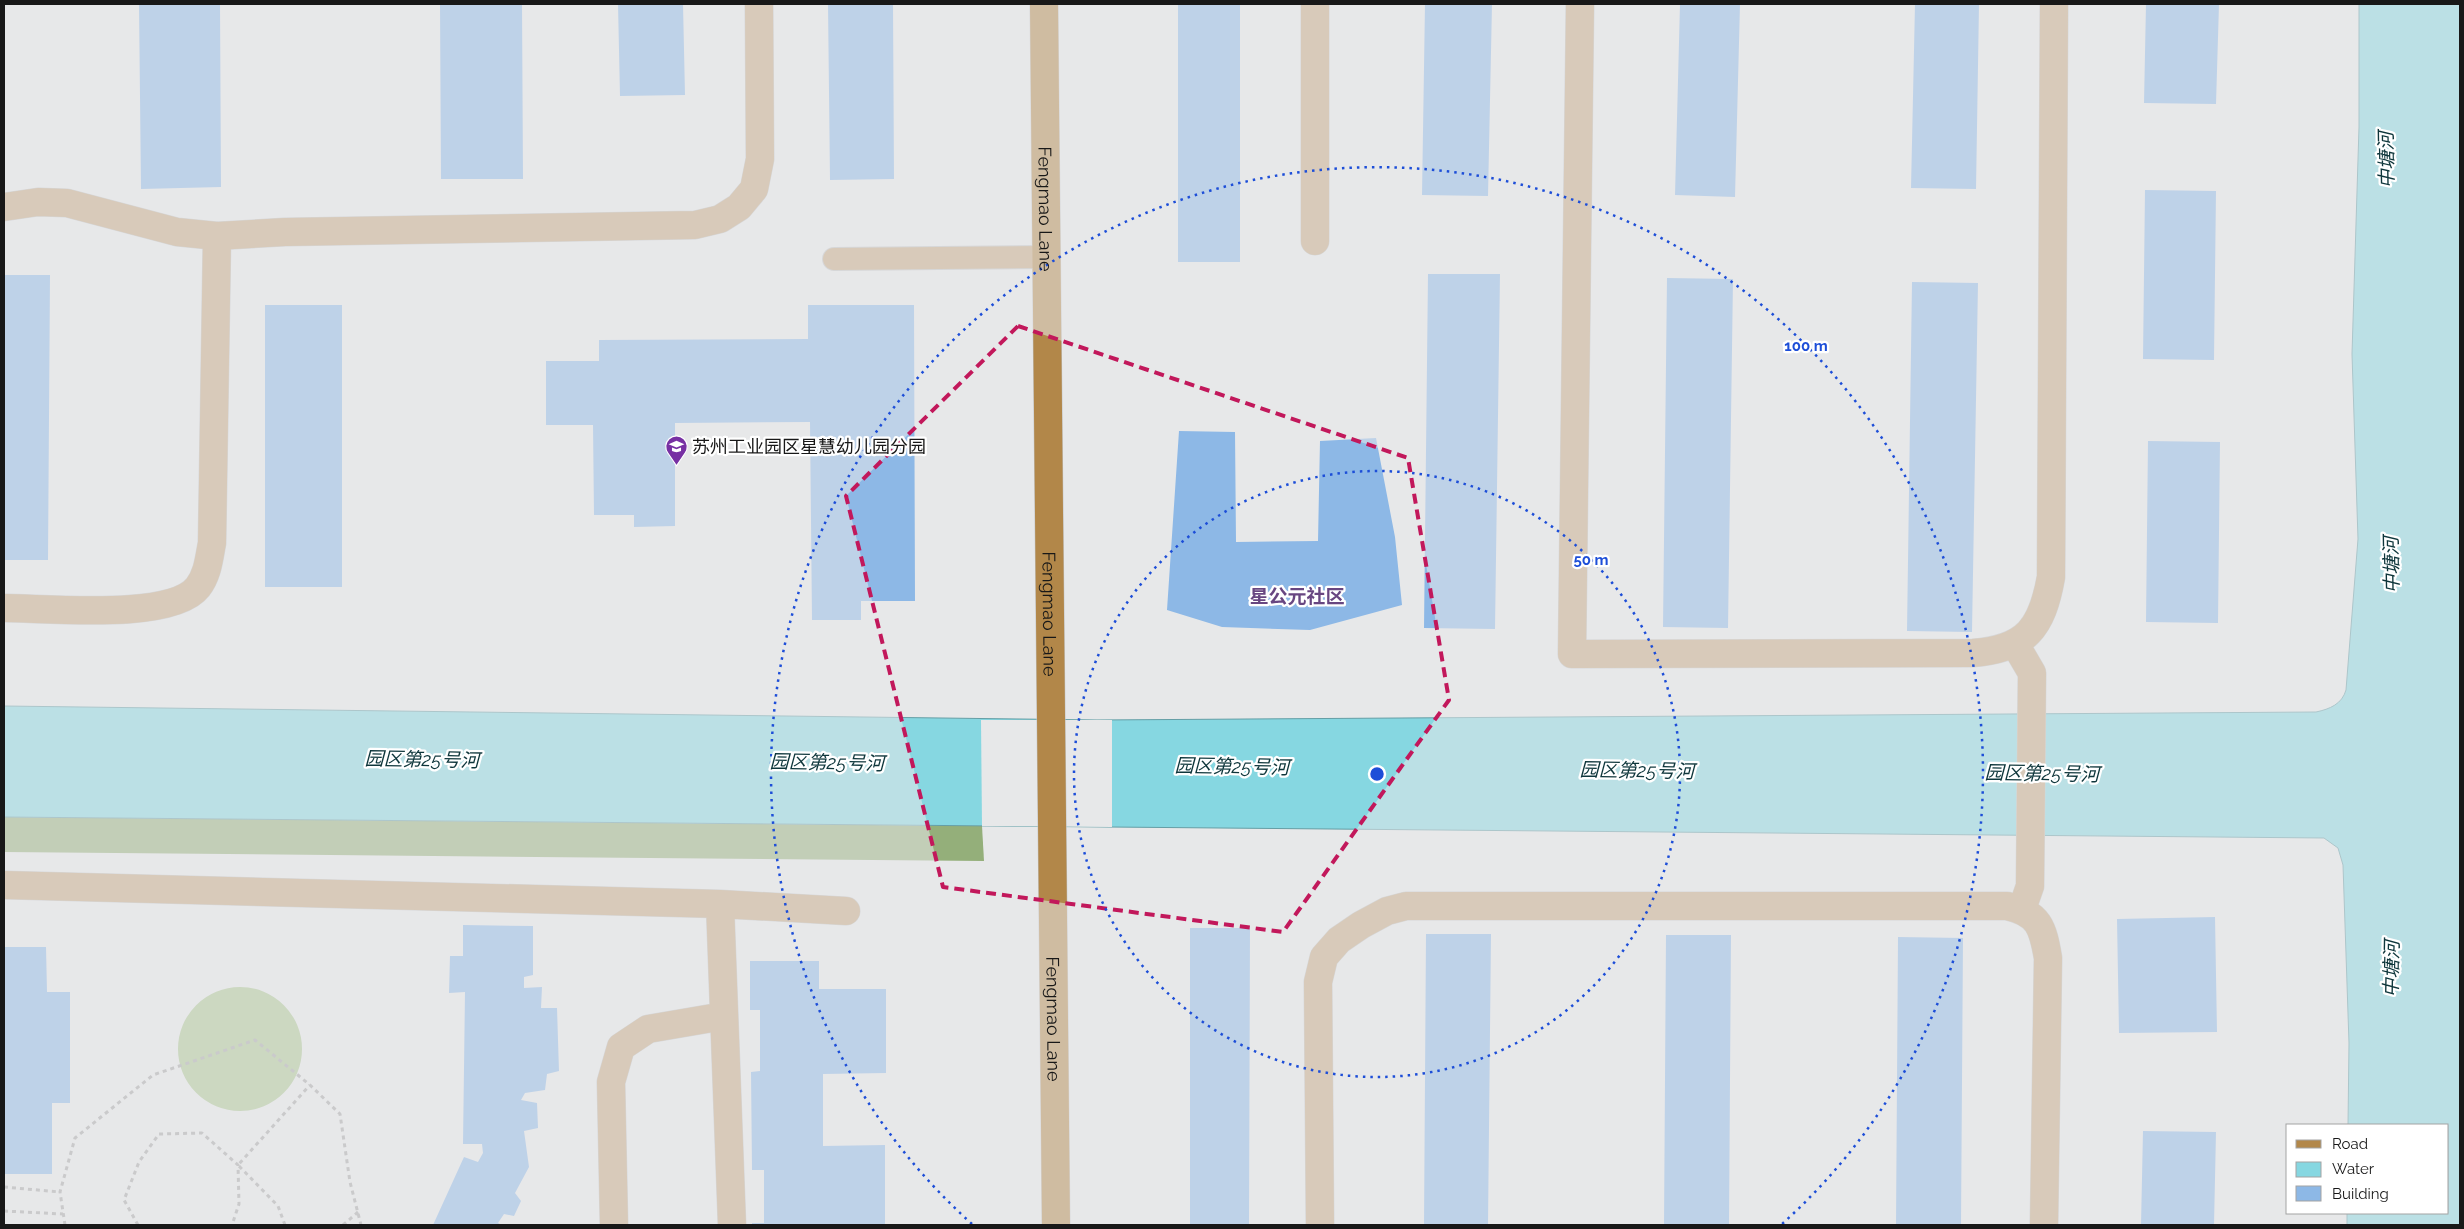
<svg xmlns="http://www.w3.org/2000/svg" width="2464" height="1229" font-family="Raleway,'Noto Sans SC',sans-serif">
	<rect width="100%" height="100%" fill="#e7e8e9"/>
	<!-- green -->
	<path fill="#aac591" d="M178 1049a62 62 0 1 1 124 0a62 62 0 1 1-124 0Z"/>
	<!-- forest -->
	<path fill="#94af7a" d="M4,817L982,826L984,861L4,852Z"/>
	<!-- water -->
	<path fill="#86d7e1" stroke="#659ea5" d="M2359,4H2460V1225H2347V1213H2448V1125H2348L2349,1043L2343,865L2338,848L2324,838L4,817V706L1097,720L2316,712C2330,709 2342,704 2346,690L2358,539L2352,354L2359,127Z"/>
	<!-- pier -->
	<path fill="#e7e8e9" d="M981,720H1112V827L982,826Z"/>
	<!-- building -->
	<path fill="#8db8e6" d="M139,4H220L221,187L141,189Z
		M440,4H522L523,179H441Z
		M618,4H683L685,95L620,96Z
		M828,4H893L894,179L830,180Z
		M1178,4H1240V262H1178Z
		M1425,4H1492L1488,196L1422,195Z
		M1680,4H1740L1735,197L1675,195Z
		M1915,4H1979L1976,189L1911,188Z
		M2146,4H2219L2216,104L2144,103Z
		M2145,190L2216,191L2214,360L2143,359Z
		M1428,274H1500L1495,629L1424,628Z
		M4,275H50L48,560H4Z
		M1667,278L1733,279L1728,628L1663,627Z
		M1912,282L1978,283L1972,632L1907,631Z
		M265,305H342V587H265Z
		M808,305H914L915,601H861V620H812L810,422L675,423V526L634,527V515H594L593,425H546V361H599V340L808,339Z
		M1179,431L1235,432L1236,542L1318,541L1320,441L1376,438L1395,537L1402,605L1310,630L1222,627L1167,610Z
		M2148,441L2220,442L2218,623L2146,622Z
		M2215,917L2217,1032L2119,1033L2117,919Z
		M463,925L533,926V975L524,977V988L542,987L541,1008H557L559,1071L547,1074L545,1090L525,1093L521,1100L537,1103L538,1128L524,1131L529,1167L515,1193L521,1201L514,1216L504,1214L498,1223L502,1225H433L464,1157L478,1162L483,1153L482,1144H463L465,992L449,993L450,956H463Z
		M1190,928H1250L1249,1225H1190Z
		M1426,934H1491L1488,1225H1424Z
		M1666,935H1731L1729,1225H1664Z
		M1898,937L1963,938L1961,1225H1896Z
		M4,947H46L47,992H70V1103H52V1174H4Z
		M750,961H819V989H886V1073L823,1074V1146L885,1145V1225H752V1223H764V1170H752L751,1072L760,1071V1010H750Z
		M2143,1131L2216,1132L2214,1225H2141Z"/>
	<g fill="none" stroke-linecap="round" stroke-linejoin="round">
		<defs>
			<path id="lane" d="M834,259L1047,257"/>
			<path id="street" d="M1315,4V241
				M1580,4L1572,654L1973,653C2026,649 2042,628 2051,577L2054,4
				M4,207L38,202L67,203L177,232L217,236L285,232L695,225L720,219L739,207L754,189L760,159L759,4
				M4,608C47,608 172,621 198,587C208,574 209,558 212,543L217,236
				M2015,644L2032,673L2030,886L2022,909
				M4,885L720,904L732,1225
				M720,904L846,911
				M614,1225L611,1082L621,1047L648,1029L724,1016
				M1320,1225L1318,982L1324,957L1339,940L1361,925L1387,911L1406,906H2007C2039,913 2043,928 2048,958L2044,1225"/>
			<g id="secondary">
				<path id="s1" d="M1044,4L1056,1225"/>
			</g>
		</defs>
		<!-- lane casing -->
		<use href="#lane" stroke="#c2c3c3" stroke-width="24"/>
		<!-- street casing -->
		<use href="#street" stroke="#c2c3c3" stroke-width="29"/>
		<!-- secondary casing -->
		<use href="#secondary" stroke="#c2c3c3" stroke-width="29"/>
		<!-- path -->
		<path stroke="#a6a7a7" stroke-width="3" stroke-dasharray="4 4" stroke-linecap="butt" d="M4,1187L60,1192
			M4,1211L63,1214
			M65,1225L60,1192L75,1138L153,1075L255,1040L310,1085L340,1114L350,1182L361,1225
			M138,1225L124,1200L139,1162L159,1134L202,1133L238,1165L239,1204L232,1225
			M285,1225L278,1206L238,1165L310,1085
			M343,1225L358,1212"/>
		<!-- lane -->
		<use href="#lane" stroke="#c5a780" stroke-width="22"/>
		<!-- street -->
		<use href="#street" stroke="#c5a780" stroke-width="28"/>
		<!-- secondary -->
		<use href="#secondary" stroke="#b28749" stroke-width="28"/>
	</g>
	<!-- marked area -->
	<path d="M0 0H2464V1229H0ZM1018,326L1408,458L1449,700L1283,932L943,887L846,496Z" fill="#e7e8e9" fill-opacity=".55" fill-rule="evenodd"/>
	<path fill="none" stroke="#c2185b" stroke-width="4" stroke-dasharray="10 6" stroke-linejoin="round" d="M1018,326L1408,458L1449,700L1283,932L943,887L846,496Z"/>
	<!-- distance rings -->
	<g fill="none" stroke="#1d4ed8" stroke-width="2.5" stroke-dasharray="2.5 5">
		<circle cx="1377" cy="774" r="303"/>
		<path d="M972 1224A606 606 0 1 1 1782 1224"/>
	</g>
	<!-- icons -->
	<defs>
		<symbol id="school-pin" viewBox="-11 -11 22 30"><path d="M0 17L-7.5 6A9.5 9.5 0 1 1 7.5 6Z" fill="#7730a3" stroke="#fff"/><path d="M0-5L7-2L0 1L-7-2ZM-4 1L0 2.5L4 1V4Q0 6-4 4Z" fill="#fff"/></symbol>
	</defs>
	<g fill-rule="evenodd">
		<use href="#school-pin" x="664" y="434" width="25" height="34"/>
	</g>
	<g text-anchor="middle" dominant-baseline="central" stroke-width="4.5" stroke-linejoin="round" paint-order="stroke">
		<!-- street labels -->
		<g font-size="18" fill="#181818" stroke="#fff">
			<text stroke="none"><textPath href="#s1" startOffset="205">Fengmao Lane</textPath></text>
			<text stroke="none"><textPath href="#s1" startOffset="610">Fengmao Lane</textPath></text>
			<text stroke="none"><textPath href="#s1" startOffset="1015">Fengmao Lane</textPath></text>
		</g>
		<!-- poi labels -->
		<g font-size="18" fill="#181818" stroke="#fff" text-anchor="start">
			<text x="692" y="446">苏州工业园区星慧幼儿园分园</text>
		</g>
		<!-- water labels -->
		<g font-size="19" font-style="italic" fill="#0e363b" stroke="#fff">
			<text transform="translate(2386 160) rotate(-91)">中塘河</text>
			<text transform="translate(2391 565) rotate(-91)">中塘河</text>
			<text transform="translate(422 759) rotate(1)">园区第25号河</text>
			<text transform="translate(827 762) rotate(1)">园区第25号河</text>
			<text transform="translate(1232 766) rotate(1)">园区第25号河</text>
			<text transform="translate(1637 770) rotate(1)">园区第25号河</text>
			<text transform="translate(2042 773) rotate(1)">园区第25号河</text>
			<text transform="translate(2391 969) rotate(-89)">中塘河</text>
		</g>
		<!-- neighbourhood labels -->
		<g font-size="19" font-weight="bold" fill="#684681" stroke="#fff">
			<text x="1297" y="596">星公元社区</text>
		</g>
	</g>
	<circle cx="1377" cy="774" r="8" fill="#1d4ed8" stroke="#fff" stroke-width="2.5"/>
	<g font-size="15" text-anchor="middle" font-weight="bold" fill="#1d4ed8" stroke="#fff" stroke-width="4.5" stroke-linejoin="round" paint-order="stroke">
		<text x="1806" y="351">100 m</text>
		<text x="1591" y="565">50 m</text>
	</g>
	<!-- border -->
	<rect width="2464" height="1229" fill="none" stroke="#181818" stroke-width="10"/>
	<!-- legend -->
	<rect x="2286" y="1124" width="162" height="90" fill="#ffffff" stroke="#a3a3a3"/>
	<rect x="2296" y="1140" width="25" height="8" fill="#b28749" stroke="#a3a3a3"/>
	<text x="2332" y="1149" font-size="15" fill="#181818">Road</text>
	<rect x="2296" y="1162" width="25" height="15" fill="#86d7e1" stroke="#a3a3a3"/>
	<text x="2332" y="1174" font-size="15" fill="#181818">Water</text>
	<rect x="2296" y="1186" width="25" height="15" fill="#8db8e6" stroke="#a3a3a3"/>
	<text x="2332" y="1199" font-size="15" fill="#181818">Building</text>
</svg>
